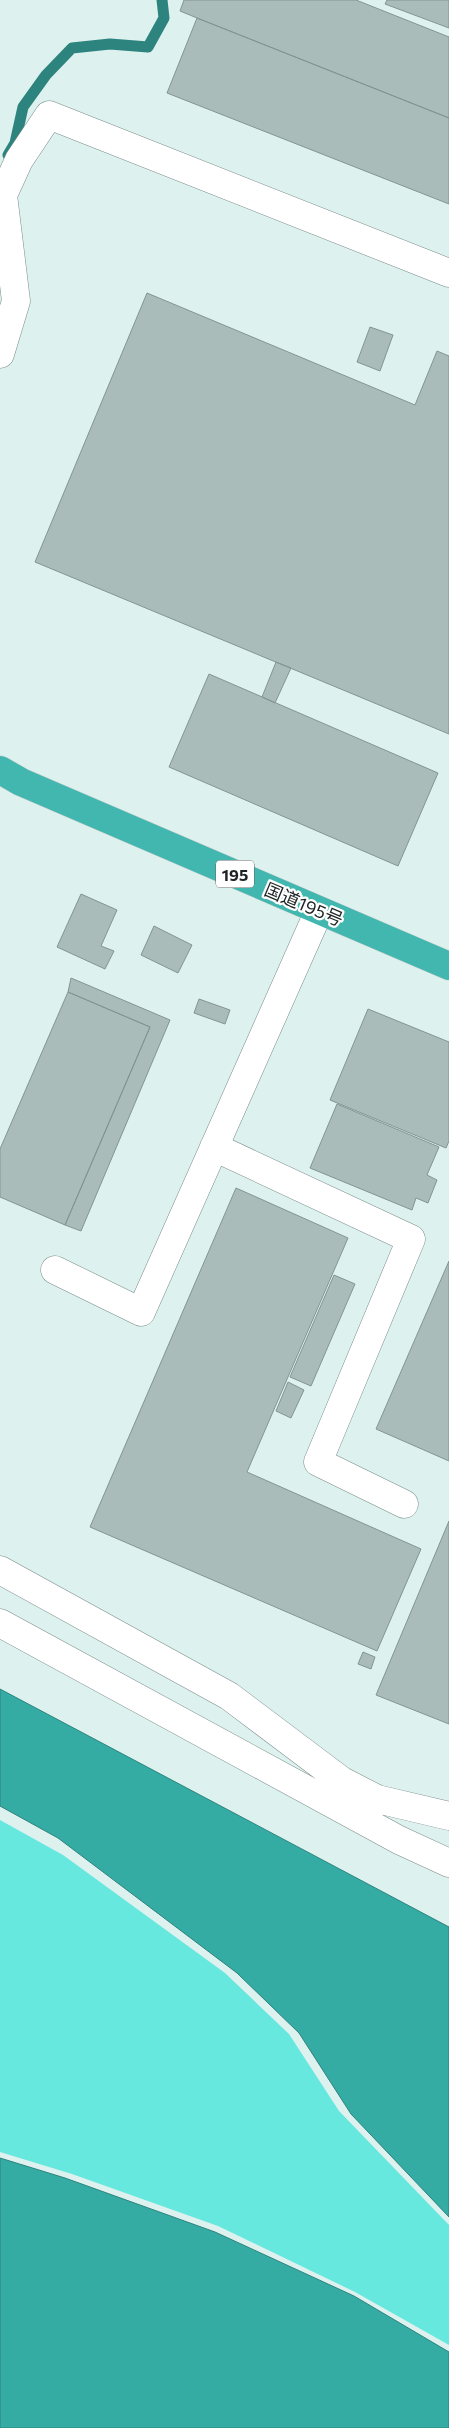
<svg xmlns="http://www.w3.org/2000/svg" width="449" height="2428" font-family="Commissioner,'Noto Sans JP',sans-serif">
	<rect width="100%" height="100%" fill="#ddf1ef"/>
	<!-- green -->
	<path fill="#66e8df" d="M0,1820L63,1855L225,1973L289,2034L339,2111L449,2225V2345L355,2292L218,2226L72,2174L0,2152Z"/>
	<!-- water -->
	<path fill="#34aca4" stroke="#2d837d" d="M0,1689L449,1927V2217L351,2114L299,2033L237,1973L58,1838L0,1806Z
		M0,2158L65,2178L215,2232L354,2296L449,2352V2428H0Z"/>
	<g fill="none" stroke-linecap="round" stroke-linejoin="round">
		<!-- stream -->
		<path stroke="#2d837d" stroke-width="11" d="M8,155L15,143L23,107L46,75L72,48L110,44L148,47L164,18L162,0"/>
	</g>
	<!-- building -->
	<path fill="#a9bcba" stroke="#839593" d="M184,0H356L449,37V118L197,18L180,11Z
		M387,0H449V28L385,4Z
		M197,18L449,118V204L167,93Z
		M147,293L415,405L437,351L449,356V734L35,562Z
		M370,327L393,335L380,371L357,362Z
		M276,662L291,668L275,703L262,697Z
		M209,674L438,773L398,866L169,767Z
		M81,894L117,910L101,946L114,951L105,969L57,947Z
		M154,926L192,945L178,973L141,955Z
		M71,978L170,1020L81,1231L65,1225L150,1027L68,992Z
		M68,992L150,1027L65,1225L0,1197V1149Z
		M199,999L230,1010L225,1024L194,1013Z
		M368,1009L449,1042V1141L446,1148L330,1100Z
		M337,1104L439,1147L427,1175L437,1180L428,1203L416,1198L412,1210L310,1168Z
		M236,1188L348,1238L247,1472L421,1549L377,1651L90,1527Z
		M449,1261V1461L376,1429Z
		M334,1275L355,1284L311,1386L290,1377Z
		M288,1382L304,1390L291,1418L276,1411Z
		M449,1521V1724L376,1695Z
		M363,1652L375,1657L371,1669L358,1664Z"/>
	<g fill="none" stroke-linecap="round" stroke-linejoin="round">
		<defs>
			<path id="minor" d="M0,354L16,301L3,195L19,160L49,115L449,273
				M214,1147L411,1239L318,1462L404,1504
				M55,1270L141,1312L319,911
				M0,1570L229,1696L342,1781L377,1799L449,1816
				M0,1623L399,1840L449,1863"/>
			<path id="highway" d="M0,770L21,782L449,966"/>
		</defs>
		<!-- minor casing -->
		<use href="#minor" stroke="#7b8d8b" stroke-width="29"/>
		<!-- highway casing -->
		<use href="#highway" stroke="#cdcfcf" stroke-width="29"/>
		<!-- minor -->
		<use href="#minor" stroke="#fff" stroke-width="28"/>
		<!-- highway -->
		<use href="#highway" stroke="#42b7af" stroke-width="28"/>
	</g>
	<g text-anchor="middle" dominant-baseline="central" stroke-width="4.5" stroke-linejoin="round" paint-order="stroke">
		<!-- shield labels -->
		<rect fill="#fff" stroke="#616665" stroke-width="1" x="216" y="860.5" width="38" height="27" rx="4"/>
		<g font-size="16" font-weight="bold" fill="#1d2423">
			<text x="235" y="874">195</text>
		</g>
		<!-- street labels -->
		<g font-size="18" fill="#1d2423" stroke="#fff">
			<text transform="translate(304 904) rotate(23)">国道195号</text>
		</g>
	</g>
</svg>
